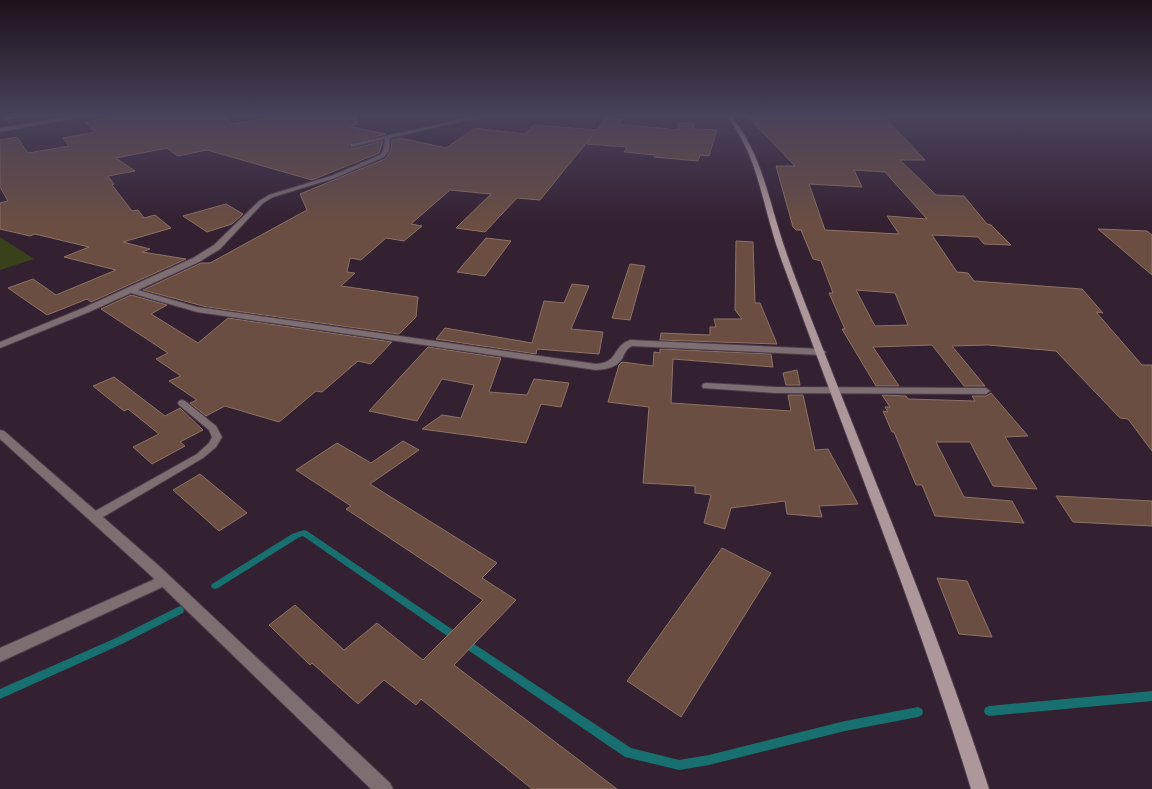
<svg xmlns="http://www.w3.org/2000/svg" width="1152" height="789" font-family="'Roboto Condensed',sans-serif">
	<rect width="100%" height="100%" fill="#332031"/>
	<!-- green -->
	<path fill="#39411b" d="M0,237L34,259L0,270Z"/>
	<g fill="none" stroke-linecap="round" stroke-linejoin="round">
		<!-- stream -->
		<path fill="#186f6f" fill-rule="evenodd" d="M304,530L307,531L459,634L461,637L459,640L456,641L453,640L303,536L298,538L218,588L215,589L212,588L211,586L212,584L292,534Z
			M180,606L183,607L184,610L183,613L122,644L0,699V689L116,638Z
			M465,639L468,640L631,748L679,760L709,755L845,721L918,707L922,709L923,712L922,715L918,717L845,731L709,765L679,770L625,757L462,646L460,643L462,640Z
			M1152,691V701L989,716L985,714L984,711L985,708L989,706Z"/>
	</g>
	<!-- building -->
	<path fill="#6a4e42" stroke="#8f7265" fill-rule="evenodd" d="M119,116H227L231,124L267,118L266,116H356L357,124L348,126L386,134L348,144L352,149L383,141L379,153L312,180L207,150L178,156L167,148L116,158L135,171L108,176L114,184L112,185L132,211L138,210L144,218L155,215L171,228L123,242L150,249L142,252L186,259L91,302L87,299L47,315L8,288L33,279L56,295L116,270L64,257L89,247L35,234L30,236L0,229V203L8,201L0,187V140L17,137L28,153L69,146L63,138L95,132L85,122Z
		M747,116L884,117L925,160H900L936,195L964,196L987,224L991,225L1011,245L984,244L978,237L932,235L957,272L968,273L974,281L1082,289L1103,313L1096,312L1142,365H1152V451L1128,419L1120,418L1056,351L988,345L952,346L985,386H964L932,345L873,347L899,386H876L842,329H845L829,293H833L821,261L813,259L801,230H796L793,227L776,166H795ZM854,170L885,172L927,219L887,216L899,234L825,230L809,184L862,187ZM856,290L895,293L908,325L875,326Z
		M606,117L623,119L619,124L678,130V123H694V129L717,130L709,156L700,155L698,161L654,157L655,155L624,152L627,147L587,144L592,136L540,200L517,198L485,232L456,228L491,194L450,190L411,224L422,226L404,241L386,238L361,260L350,258L347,272L355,273L341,286L418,297L416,317L399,334L207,307L143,290L201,263H210L307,210L300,194L385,159L391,151L392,140L400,138L446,148L475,128L525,134L534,125L597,130Z
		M226,204L243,214L232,224L207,232L183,216Z
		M1098,229L1147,231L1152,235V275Z
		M486,238L511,241L485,276L457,272Z
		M736,241L753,242L755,303H760L777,344L660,340L661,333L710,335V327H716L714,319H742L735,310Z
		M630,264L645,266L630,320L612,318Z
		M572,284L589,286L571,329L603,332L599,354L537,349L536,354L436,339L445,328L532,343L544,301L564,303Z
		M131,295L167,305L151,314L198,343L228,318L392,342L371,364L358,361L322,392L316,391L279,422L225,406L206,416L190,403L197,400L169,381L181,376L156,359L168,353L101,309Z
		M428,347L501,358L489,392L527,395L534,379L569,383L561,407L541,404L526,443L422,429L442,415L461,418L474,385L442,379L417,421L369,411Z
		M660,349L771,354L773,367L673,359L671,403L791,411L788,395H803L815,450L828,449L858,504L819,506L822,517L787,514L785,501L731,508L725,529L704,523L711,495L695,493V486L643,483L649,407L608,402L619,365L622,362L653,366L654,352L660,353Z
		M797,370L800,385H786L783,373Z
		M114,377L165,416L180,408L203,430L180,442L185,446L152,464L133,447L159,434L128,409L124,411L93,386Z
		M991,393L1028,436L1005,437L1037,489L993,486L970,442H936L964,497L1012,501L1024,523L935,516L922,485H916L894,432H892L883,411L888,412L885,407H890L882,395L906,396L908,399L975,401L972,396H986Z
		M403,441L419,450L370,484L497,563L482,578L516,600L454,665L617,789H532L421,699L416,705L384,680L358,704L312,663L310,665L269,625L295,605L344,650L377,623L423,660L483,600L346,509L351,506L296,470L337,443L371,463Z
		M200,474L247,513L219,531L173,490Z
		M1056,496L1152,501V526L1073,522Z
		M722,548L771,573L681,717L627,681Z
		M937,578L967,581L992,637L959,634Z"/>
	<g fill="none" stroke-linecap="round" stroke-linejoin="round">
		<defs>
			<path id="service" d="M706,383L775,387L986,388L990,391L986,394L775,393L703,388L702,386L703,384Z
				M182,400L185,401L216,426L222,437L216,447L203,458L98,520L94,521L90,520L89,517L90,514L197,454L209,443L212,437L209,430L179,405L178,403L179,401Z"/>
			<path id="minor" d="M476,116H484L390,138L389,151L384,157L335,178L273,197L263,203L220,249L199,262L138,290L197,307L596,364C620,362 611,347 630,340L821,349L826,352L821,355L632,346C626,349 625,353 622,359C616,368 606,369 596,370L197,312L131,293L89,312L0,348V342L83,308L193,258L214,245L259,201L269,195L331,176L380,155L383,151L385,139L352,147L350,146V144Z
				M164,575L169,576L171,580L169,584L0,662V648Z"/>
			<path id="tertiary" d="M75,116H85L0,132V128Z
				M0,430L4,431L158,565L390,783L393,789H371L148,573L0,439Z"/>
			<path id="secondary" d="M727,116H731C758,149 766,187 778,227C785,251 794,274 803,298C866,461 935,622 989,789H971C921,624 856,464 797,302C788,277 778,253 771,227C759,185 754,152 727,116Z"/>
		</defs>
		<!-- service casing -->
		<use href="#service" stroke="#4e3c4c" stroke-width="2"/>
		<!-- minor casing -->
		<use href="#minor" stroke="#4e3c4c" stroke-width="2"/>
		<!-- tertiary casing -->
		<use href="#tertiary" stroke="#4e3c4c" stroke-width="2"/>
		<!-- secondary casing -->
		<use href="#secondary" stroke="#4e3c4c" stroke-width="2"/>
		<!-- service -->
		<use href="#service" fill="#7d6e71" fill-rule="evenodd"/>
		<!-- minor -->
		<use href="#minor" fill="#7d6e71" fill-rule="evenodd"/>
		<!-- tertiary -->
		<use href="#tertiary" fill="#7d6e71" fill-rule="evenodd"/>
		<!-- secondary -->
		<use href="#secondary" fill="#ae979b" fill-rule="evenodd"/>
		<defs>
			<path id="rail" d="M0,119L21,116"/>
		</defs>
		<!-- rail casing -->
		<use href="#rail" stroke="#a394a2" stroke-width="3"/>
		<!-- rail -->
		<use href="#rail" stroke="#332031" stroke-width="2" stroke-dasharray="6" stroke-linecap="butt"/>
	</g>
	<!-- sky -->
	<linearGradient id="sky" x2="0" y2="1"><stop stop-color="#1c121b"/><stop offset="0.51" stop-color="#4a425a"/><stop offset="1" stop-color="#4a425a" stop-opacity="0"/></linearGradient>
	<rect width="1152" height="226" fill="url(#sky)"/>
</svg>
